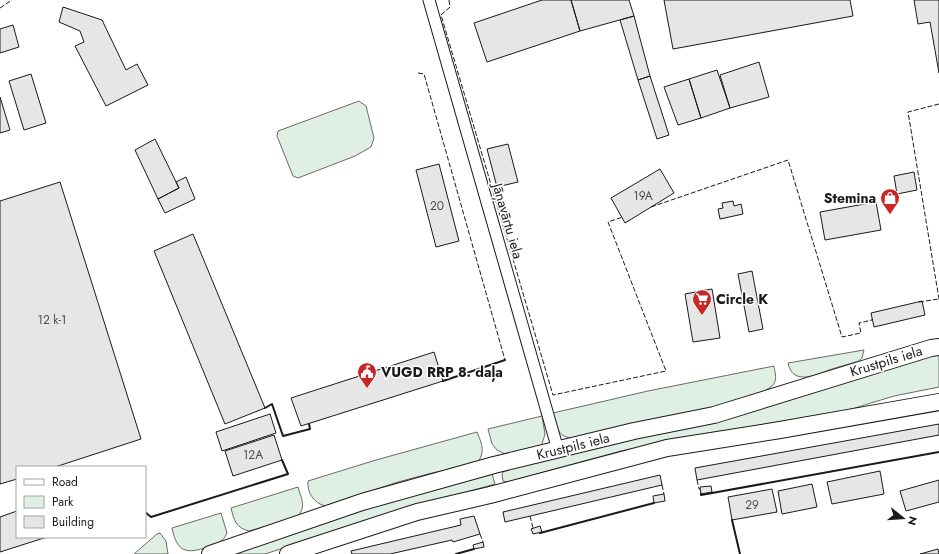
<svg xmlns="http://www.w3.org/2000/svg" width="939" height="554" font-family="Jost,sans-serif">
	<rect width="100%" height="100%" fill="#fff"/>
	<!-- green -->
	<path fill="#e0efe3" stroke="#6a6a6a" d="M359,101L366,106L374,138L371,147L355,156L298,178L293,176L277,136L278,131Z
		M864,350L862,358L859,361C850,364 841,366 832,369C817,374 793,387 788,363Z
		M939,353V387L894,396L845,411L687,438L621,451L507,482L503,481L502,474L505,470L710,421Z
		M774,366C775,373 778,380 772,386C760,396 735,402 721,406C672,419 623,428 574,438C557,438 556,426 553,413L648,391Z
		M542,416L545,434L542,444L538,447L507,455L497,450L492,444L488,429Z
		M477,432C482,444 486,453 476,464L432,473L398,482L325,506C314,503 307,493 308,481L376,460Z
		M492,474L495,484L378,517L265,554H231L399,498Z
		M298,487C301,498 307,507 297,517L249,531C236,528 234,520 231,508Z
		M221,513L227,533C223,542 217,544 208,547C187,554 177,553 172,528Z
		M160,533L166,541L168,554H134L157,534Z"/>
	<!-- building -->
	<path fill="#e6e6e6" stroke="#1a1a1a" d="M542,0H571L580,31L487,62L474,23Z
		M571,0H629L634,16L580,31Z
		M664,0H850L853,16L673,49Z
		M914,0H939V73L930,22L918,24Z
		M63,7L102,20L126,70L137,64L148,85L106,106L75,46L84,42L80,31L59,22Z
		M634,16L650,76L638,80L620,20Z
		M13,25L19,47L0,53V29Z
		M759,62L769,97L730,108L720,75Z
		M717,70L730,108L701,118L689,79Z
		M31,74L46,123L24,130L9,81Z
		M650,76L669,135L657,139L638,80Z
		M689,79L701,118L678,125L664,87Z
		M0,97L10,130L0,133Z
		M155,139L179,188L158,199L135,150Z
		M508,144L518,182L497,187L487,149Z
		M439,164L459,241L436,247L416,170Z
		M660,169L674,193L625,223L611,198Z
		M914,172L917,190L897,194L894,176Z
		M186,177L195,199L165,213L158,199L179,188L176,182Z
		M60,182L141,439L55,467H17V479L0,484V201Z
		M733,201L734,206L741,204L743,214L720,219L718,209L723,208L722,203Z
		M876,202L881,230L825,240L820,212Z
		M193,234L265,408L225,424L154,251Z
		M752,271L763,329L749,332L738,274Z
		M712,289L720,338L693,342L685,294Z
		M922,301L925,315L874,327L871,313Z
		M434,352L443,381L301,426L291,398Z
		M270,414L276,433L222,451L216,432Z
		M939,424V435L697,480L695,468Z
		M274,435L282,460L233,476L225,451Z
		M880,471L884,494L832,504L827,482Z
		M660,475L662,485L505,522L503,512Z
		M939,480V502L906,511L900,491Z
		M812,484L817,507L782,514L778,491Z
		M711,486L712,492L701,494L700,487Z
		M772,489L777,512L732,520L728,497Z
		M664,494L665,501L654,503L653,496Z
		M17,511V537H47L0,552V517Z
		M474,516L480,534L453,542L452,540L390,554H352L351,551L461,525L460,519Z
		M540,526L542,532L533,534L531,529Z
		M483,542L484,547L474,549L473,545Z
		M938,549L939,554H920Z"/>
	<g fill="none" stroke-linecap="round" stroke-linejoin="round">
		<defs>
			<path id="street" d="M429,0L558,450"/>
			<path id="secondary" d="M210,554L362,502L494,465L634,431L714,415L931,348L939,347
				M288,554L417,512L490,495L667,448L780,430L939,402"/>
		</defs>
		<!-- street casing -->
		<use href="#street" stroke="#1a1a1a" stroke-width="13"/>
		<!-- secondary casing -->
		<use href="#secondary" stroke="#1a1a1a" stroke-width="18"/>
		<!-- street -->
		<use href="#street" stroke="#fff" stroke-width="11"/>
		<!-- secondary -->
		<use href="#secondary" stroke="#fff" stroke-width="16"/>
		<!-- fence -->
		<path stroke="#1a1a1a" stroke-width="1" stroke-dasharray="5 2" stroke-linecap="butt" d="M449,0L450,7L441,15L553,395L666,371L608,222L623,217
			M0,8L12,0
			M418,73L424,74L505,360
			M939,104L908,112L939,299
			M651,207L788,160L842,337L861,333L859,323L872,320V319
			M919,302L939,299
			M697,480L699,489H700
			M662,485L664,494
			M530,516L533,528
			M480,534L483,542"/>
		<!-- wall -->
		<path stroke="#1a1a1a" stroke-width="2" d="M443,381L505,360
			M265,408L272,404L283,436L310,429L309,424
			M701,494V495L939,452
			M145,512L151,517L288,474L282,460
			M732,520L740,554
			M540,533L654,503
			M456,554L474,549"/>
	</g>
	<!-- icons -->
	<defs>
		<symbol id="shop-pin" viewBox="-11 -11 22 30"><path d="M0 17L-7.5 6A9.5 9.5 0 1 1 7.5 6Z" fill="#c62828" stroke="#fff"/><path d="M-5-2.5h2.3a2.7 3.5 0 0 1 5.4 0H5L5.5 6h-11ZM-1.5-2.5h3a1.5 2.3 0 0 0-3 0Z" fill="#fff"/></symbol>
		<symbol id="supermarket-pin" viewBox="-11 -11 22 30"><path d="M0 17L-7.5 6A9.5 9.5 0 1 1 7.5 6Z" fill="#c62828" stroke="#fff"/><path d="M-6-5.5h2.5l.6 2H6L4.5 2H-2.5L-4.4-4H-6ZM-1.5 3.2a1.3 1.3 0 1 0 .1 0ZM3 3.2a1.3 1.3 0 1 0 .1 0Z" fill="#fff"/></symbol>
		<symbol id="civic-pin" viewBox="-11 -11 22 30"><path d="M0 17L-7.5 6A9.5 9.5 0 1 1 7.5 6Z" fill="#c62828" stroke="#fff"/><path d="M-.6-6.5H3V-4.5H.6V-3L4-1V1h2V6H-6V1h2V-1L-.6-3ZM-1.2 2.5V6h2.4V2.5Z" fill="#fff"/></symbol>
	</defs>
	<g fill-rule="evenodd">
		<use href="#shop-pin" x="879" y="187" width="22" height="30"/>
		<use href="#supermarket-pin" x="691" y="288" width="22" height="30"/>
		<use href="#civic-pin" x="356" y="361" width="22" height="30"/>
	</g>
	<g text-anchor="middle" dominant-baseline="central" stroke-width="3" stroke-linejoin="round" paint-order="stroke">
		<!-- number labels -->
		<g font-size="12" fill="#4d4d4d">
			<text x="643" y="196">19A</text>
			<text x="437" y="206">20</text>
			<text x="52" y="320">12 k-1</text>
			<text x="253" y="455">12A</text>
			<text x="752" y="505">29</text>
		</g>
		<!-- poi labels -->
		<g font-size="14" font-weight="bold" fill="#1a1a1a" stroke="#fff" text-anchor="start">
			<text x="876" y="198" text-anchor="end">Stemina</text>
			<text x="716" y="299">Circle K</text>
			<text x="381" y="372">VUGD RRP 8. daļa</text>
		</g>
		<!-- street labels -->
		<g font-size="14" fill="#1a1a1a" stroke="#fff">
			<text transform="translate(508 221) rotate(74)">Jāņavārtu iela</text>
			<text transform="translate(886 361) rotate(-17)">Krustpils iela</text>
			<text transform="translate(573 446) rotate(-14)">Krustpils iela</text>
		</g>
	</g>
	<!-- legend -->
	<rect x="16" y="466" width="130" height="72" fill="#ffffff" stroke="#a3a3a3"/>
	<rect x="24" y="479" width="20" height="6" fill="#ffffff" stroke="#a3a3a3"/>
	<text x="52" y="486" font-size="12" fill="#1a1a1a">Road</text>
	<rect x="24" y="496" width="20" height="12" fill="#e0efe3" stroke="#a3a3a3"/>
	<text x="52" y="506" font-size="12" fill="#1a1a1a">Park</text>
	<rect x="24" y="516" width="20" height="12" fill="#e6e6e6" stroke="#a3a3a3"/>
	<text x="52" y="526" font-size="12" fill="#1a1a1a">Building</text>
	<!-- north arrow -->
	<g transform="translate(903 518) rotate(107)" stroke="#ffffff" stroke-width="3" paint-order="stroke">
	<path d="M0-3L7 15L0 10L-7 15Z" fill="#1a1a1a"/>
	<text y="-6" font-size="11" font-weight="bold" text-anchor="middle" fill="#1a1a1a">N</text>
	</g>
</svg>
